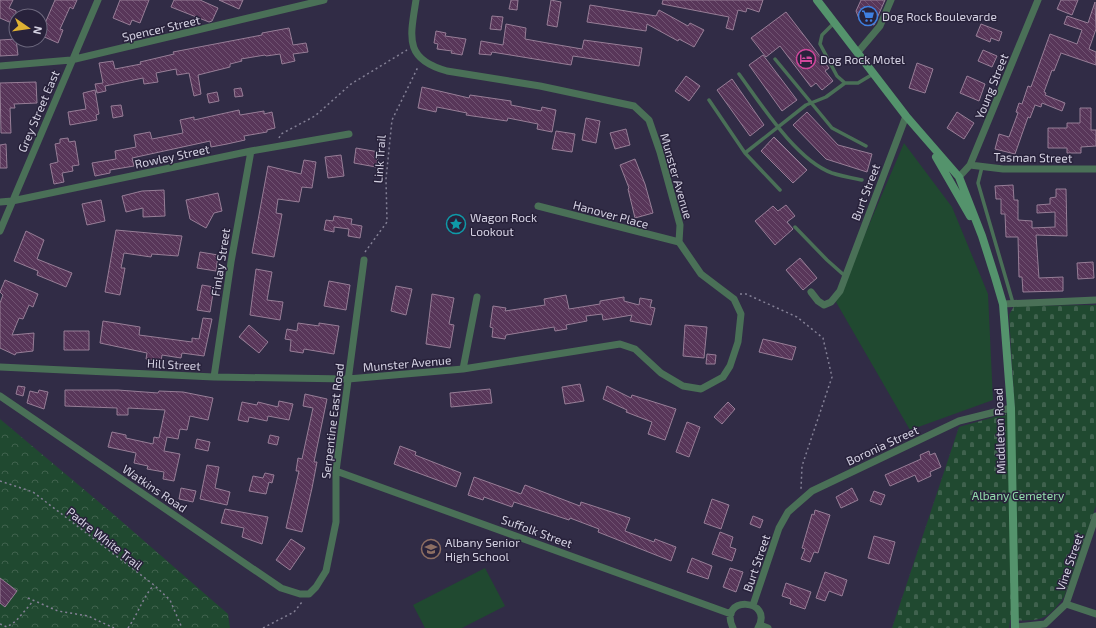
<svg xmlns="http://www.w3.org/2000/svg" width="1096" height="628" font-family="'Exo 2',sans-serif">
	<defs>
		<pattern id="forest-crowns" width="20" height="18" patternUnits="userSpaceOnUse"><rect width="20" height="18" fill="#204930"/><path d="M2 6a3 3 0 1 1 6 0M12 15a3 3 0 1 1 6 0" fill="none" stroke="#40624e"/></pattern>
		<pattern id="cemetery-stones" width="16" height="16" patternUnits="userSpaceOnUse"><rect width="16" height="16" fill="#204930"/><path d="M2 7V4a2 2 0 0 1 4 0v3zM10 15v-3a2 2 0 0 1 4 0v3z" fill="#40624e"/></pattern>
		<pattern id="building-back-hatch" width="6" height="6" patternUnits="userSpaceOnUse"><rect width="6" height="6" fill="#583659"/><path d="M-1 5l2 2M0 0l6 6M5-1l2 2" fill="none" stroke="#6f5271"/></pattern>
	</defs>
	<rect width="100%" height="100%" fill="#312c46"/>
	<!-- forest -->
	<path fill="url(#forest-crowns)" d="M0,419L112,513L228,614L230,628H0Z"/>
	<!-- cemetery -->
	<path fill="url(#cemetery-stones)" d="M1096,305V506L1064,597C1046,622 1040,621 1010,620L1009,628H892L959,427L1015,411L1009,315L1014,306Z"/>
	<!-- park -->
	<path fill="#204930" d="M904,143L952,207L988,294L993,400L910,430L836,302Z
		M485,568L505,606L462,628H425L413,605Z"/>
	<!-- building -->
	<path fill="url(#building-back-hatch)" stroke="#977e97" d="M0,0H13L9,8L16,11V25L0,18Z
		M55,0H77L73,9L70,7L60,29L63,30L58,43L40,35Z
		M120,0H149L140,23L132,20L130,25L113,18Z
		M174,0H200L218,8L212,21L209,22L171,7Z
		M219,0H243L239,9Z
		M511,0H518L517,10L509,9Z
		M551,0L561,2L557,27L547,25Z
		M663,0H763L759,12L747,8L746,12L738,10L733,30L726,28L729,17L662,4Z
		M861,0H885L874,25L860,21L856,11Z
		M1061,0H1078L1072,15L1057,9Z
		M1095,2L1096,29L1089,49L1096,52V65L1061,53L1054,71L1052,70L1044,92L1046,93L1045,95L1065,103L1062,111L1042,103L1041,107L1035,105L1030,118L1028,117L1015,154L995,149L999,134L1009,137L1018,113L1016,112L1019,103L1022,104L1028,86L1031,87L1050,34L1077,44L1082,30L1064,24L1067,16L1088,23Z
		M590,5L656,16L659,10L688,26L690,23L704,30L694,47L679,39L678,41L647,24L646,31L587,22Z
		M786,12L829,68L825,71L833,81L822,90L816,83L811,87L780,46L766,57L751,38Z
		M492,16L503,17L501,30L490,29Z
		M506,24L526,28L525,39L553,44L582,49L584,40L642,48L639,66L573,56L571,65L492,52L491,55L479,54L481,41L503,45Z
		M981,24L1002,32L999,41L991,38L990,42L976,36Z
		M289,28L293,45L306,43L308,52L293,54L295,61L282,64L280,54L266,56L265,55L241,59L242,61L230,64V67L198,75L201,94L194,96L189,73L177,75L176,69L156,73L158,82L144,84L143,78L105,86L106,91L97,93L95,84L103,83L99,63L113,61L115,69L141,64L140,62L174,54L173,52L262,35V33Z
		M436,31L446,33L445,36L466,39L462,55L451,53L452,51L437,49L438,44L434,43Z
		M16,39L18,55L0,56V40Z
		M983,50L997,56L992,67L978,61Z
		M763,55L797,100L782,111L749,65Z
		M917,63L933,69L925,93L909,88Z
		M686,76L700,86L689,101L675,91Z
		M967,76L985,84L979,101L960,93Z
		M732,79L764,125L750,136L717,90Z
		M36,82L37,103L14,104L15,108H10L11,133H1L0,83Z
		M422,87L469,98L470,95L511,101V105L541,111L542,107L556,110L552,132L537,129L538,124L508,118L507,121L466,115L467,113L437,107L436,112L418,108Z
		M241,88L243,96L235,97L234,89Z
		M95,90L99,114L96,115L97,120L70,125L68,112L86,109L83,93Z
		M217,92L219,101L209,103L207,94Z
		M121,105L123,116L113,118L111,106Z
		M1080,108H1091V130H1096V146L1081,147V153H1067V148H1048V128H1067V123H1080Z
		M239,110L240,115L264,111V114L272,112L275,128L267,130V132L244,136L245,140L227,144L211,147L210,141L132,158L134,166L110,170V173L95,176L92,163L116,159L115,151L136,147L134,135L150,132L152,139L183,133L180,120L194,117V120Z
		M807,112L838,145L872,154L867,172L826,159L793,125Z
		M957,112L974,123L964,139L947,128Z
		M586,118L600,121L596,143L582,140Z
		M626,129L630,145L615,149L610,133Z
		M556,131L575,134L572,152L552,149Z
		M774,137L807,170L793,183L761,151Z
		M68,138L69,142L75,141L79,165L72,166L73,171L62,173L64,182L54,184L50,164L58,162L55,144L60,143V139Z
		M6,144L7,168H0V145Z
		M356,148L379,152L376,167L354,163Z
		M341,155L344,176L328,178L325,157Z
		M635,159L645,184L653,213L635,218L628,189L629,188L620,165Z
		M304,160L316,162L312,188L302,187L299,202L278,199L276,213L282,214L274,257L252,253L268,166L301,174Z
		M1013,185L1014,200H1018V220L1032,221V228L1055,227V212L1037,213V205L1050,204V198L1056,197V189H1066L1067,236L1036,235L1039,278L1063,277V291L1023,292L1022,277H1019L1018,237H1006L1005,214H1001V199H996L995,186Z
		M164,190L165,216L143,217V208L126,212L122,196L142,191Z
		M218,193L222,211L214,213L206,228L190,219L186,200Z
		M101,200L105,221L87,225L82,204Z
		M786,205L795,216L787,222L793,229L775,245L755,221L773,206L778,211Z
		M334,216L352,219L351,224L362,226L360,238L348,236L349,229L334,227V232L324,230L326,220L333,221Z
		M116,230L182,236L178,256L152,254L151,257L124,253L121,268H125L120,295L105,292Z
		M26,231L44,240L37,259L72,273L66,287L37,275L38,271L14,261Z
		M200,252L218,255L216,271L197,268Z
		M800,258L817,278L803,290L786,270Z
		M1093,262L1094,278L1078,279L1077,263Z
		M256,269L272,272L267,300L283,302L280,320L250,315Z
		M5,280L38,294L33,307L29,305L23,319L19,318L12,335L34,333L33,351L16,353L15,355L0,348V303L3,295L0,292Z
		M329,281L350,285L346,310L324,306Z
		M202,285L214,287L210,312L197,310Z
		M396,286L412,289L406,315L391,311Z
		M432,294L454,298L449,324L454,325L450,348L426,344Z
		M566,295L569,309L600,304V301L624,297V301L639,305L640,298L652,300L650,307L655,308L651,325L630,321L632,315L603,320L602,314L586,316L587,321L566,325L567,329L555,331L554,327L506,335L505,339L492,337L493,328L490,327L493,306L506,308L505,311L545,305L544,299Z
		M203,318L212,319L204,356L182,353L181,358L162,355L161,361L146,359L147,353L100,343L103,321L140,327L139,335L192,342V338L199,339Z
		M298,323L319,326V323L339,326L334,354L304,349L303,353L290,351L291,340L285,339L287,329L297,331Z
		M249,325L268,342L259,353L239,337Z
		M685,325L707,327L704,358L683,356Z
		M64,331H89V350H64Z
		M763,339L796,347L792,360L759,352Z
		M707,354L716,355L715,364H706Z
		M580,384L584,401L565,404L562,387Z
		M18,386L25,387L23,396L16,394Z
		M607,386L631,398L632,395L676,409L665,440L648,434L652,422L626,412L627,410L603,399Z
		M490,389L492,403L451,407L450,393Z
		M39,390L48,392L44,409L27,403L30,391L38,393Z
		M65,390H118L158,393L159,391L183,392L213,398L208,420L190,416L187,430L180,429L178,439L167,437L164,451L180,454L174,481L163,479L164,472L147,469L148,466L134,463L136,453L108,447L112,432L126,435V438L153,444L154,437L159,438L165,410L128,408V415H117V408L65,406Z
		M305,394L327,399L314,462H317L312,488L302,532L286,528L299,471H296L298,458L302,459L313,408L303,406Z
		M279,401L293,404L289,420L268,416L267,421L249,417L248,422L238,420L242,402L257,405L258,402L278,407Z
		M728,402L735,409L722,424L714,417Z
		M687,422L700,427L689,457L676,452Z
		M270,435L279,437L277,445L268,443Z
		M197,439L210,442L208,451L195,448Z
		M400,446L416,452L415,455L461,473L456,487L394,464Z
		M929,451L930,455L935,453L941,467L930,472L931,476L918,482L915,475L890,486L885,475L921,459L920,455Z
		M207,465L219,467L215,488L230,492L227,505L200,499Z
		M265,473L274,475L272,483L269,482L266,494L249,491L253,476L263,478Z
		M474,477L521,494L525,485L580,506L581,502L630,518L625,531L654,542L655,539L676,547L671,561L598,532L599,529L570,518L569,520L514,502L512,507L484,497L483,500L468,495Z
		M181,488L196,491L193,502L179,499Z
		M852,488L858,500L841,508L836,497Z
		M874,491L885,495L881,505L870,501Z
		M712,499L729,505L721,529L704,523Z
		M225,509L268,517L262,544L242,537L244,528L221,523Z
		M815,510L830,515L818,553L814,552L810,562L801,559L805,549L802,548L812,514L814,515Z
		M753,516L763,520L760,528L750,524Z
		M720,532L733,537L730,547L736,549L732,561L712,554Z
		M874,536L895,542L889,564L868,558Z
		M291,539L305,548L290,570L276,560Z
		M692,558L712,566L708,579L687,572Z
		M730,568L743,572L736,592L723,587Z
		M825,572L847,580L842,596L829,591L825,601L816,598Z
		M0,578L17,591L5,607L0,603Z
		M786,583L811,592L805,609L790,604L791,599L782,596Z"/>
	<g fill="none" stroke-linecap="round" stroke-linejoin="round">
		<!-- path -->
		<path stroke="#848096" stroke-width="1.5" stroke-dasharray="2 3" stroke-linecap="butt" d="M279,138L281,134L315,116L351,84L407,50
			M365,252L387,222L386,179L392,120L418,67
			M740,294H746L797,317L823,338L832,377L802,466L801,489
			M0,481L33,492L154,585L170,600L182,628
			M28,598L58,611L88,616L114,628
			M0,624L7,627L16,621L34,600
			M128,628C138,614 143,597 154,585
			M263,628L294,612L302,602"/>
		<!-- service -->
		<path stroke="#4a7057" stroke-width="3.5" d="M834,23L822,35L820,44L837,76L845,83H858L873,74
			M775,59L832,128L866,146
			M739,74C761,104 796,160 832,173C841,176 852,178 862,180
			M709,100L745,153
			M982,167L978,183L1013,303
			M780,190L745,153L806,105L826,97L845,83
			M795,227L827,260L845,276"/>
		<!-- minor -->
		<path stroke="#4a7057" stroke-width="7" d="M858,52L880,26L891,0
			M0,66L71,60L324,0
			M970,165L1003,169H1096
			M959,177L970,165L1038,0
			M0,202L12,201L251,151L349,134
			M538,206L679,242
			M0,231L98,0
			M811,292L818,301L824,305L831,302L840,291L906,116
			M1003,304L1096,300
			M0,367L214,377L348,379L463,369L620,344L635,349L661,373L683,386L701,389L723,377L730,366L738,342L741,314L734,299L701,274L679,242L680,225L660,152L649,120L634,106L540,86L447,71C404,59 410,38 416,0
			M463,369L477,297
			M214,377L231,262L251,151
			M0,396L281,588L300,594H309L316,587L326,571L336,522V471L364,260
			M336,471L731,614
			M1066,604L1096,614
			M753,605L779,528L788,512L812,491L959,421L1011,408
			M760,625L768,628
			M1015,627L1045,624L1066,604L1096,516
			M733,628C717,595 775,598 758,628"/>
		<!-- secondary -->
		<path stroke="#54936c" stroke-width="8" d="M817,0L906,116L959,177L982,236L995,277L1003,304L1011,408L1015,628
			M936,157L970,216"/>
	</g>
	<!-- icons -->
	<defs>
		<symbol id="supermarket-ring" viewBox="-11 -11 22 22"><circle r="9.5" fill="#28223b" stroke="#3f7fe0" stroke-width="1.5"/><path d="M-6-5.5h2.5l.6 2H6L4.5 2H-2.5L-4.4-4H-6ZM-1.5 3.2a1.3 1.3 0 1 0 .1 0ZM3 3.2a1.3 1.3 0 1 0 .1 0Z" fill="#3f7fe0"/></symbol>
		<symbol id="hotel-ring" viewBox="-11 -11 22 22"><circle r="9.5" fill="#28223b" stroke="#d1479c" stroke-width="1.5"/><path d="M-6-4.5h1.5V1H6V5H4.5V3h-9V5H-6ZM-4 0a1.8 1.8 0 1 1 3.6 0ZM.5 0V-2.5h3Q6-2.5 6 0Z" fill="#d1479c"/></symbol>
		<symbol id="sight-ring" viewBox="-11 -11 22 22"><circle r="9.5" fill="#28223b" stroke="#0f9aa8" stroke-width="1.5"/><path d="M0-6L1.8-2.2L6-1.7L2.9 1.2L3.7 5.4L0 3.3L-3.7 5.4L-2.9 1.2L-6-1.7L-1.8-2.2Z" fill="#0f9aa8"/></symbol>
		<symbol id="school-ring" viewBox="-11 -11 22 22"><circle r="9.5" fill="#28223b" stroke="#8d6e63" stroke-width="1.5"/><path d="M0-5L7-2L0 1L-7-2ZM-4 1L0 2.5L4 1V4Q0 6-4 4Z" fill="#8d6e63"/></symbol>
	</defs>
	<g fill-rule="evenodd">
		<use href="#supermarket-ring" x="857" y="5" width="22" height="22"/>
		<use href="#hotel-ring" x="795" y="48" width="22" height="22"/>
		<use href="#sight-ring" x="445" y="213" width="22" height="22"/>
		<use href="#school-ring" x="420" y="538" width="22" height="22"/>
	</g>
	<g text-anchor="middle" dominant-baseline="central" stroke-width="3" stroke-linejoin="round" paint-order="stroke">
		<!-- poi labels -->
		<g font-size="12" fill="#d5d2e3" stroke="#28223b" text-anchor="start">
			<text x="882" y="16">Dog Rock Boulevarde</text>
			<text x="820" y="59">Dog Rock Motel</text>
			<text x="470" y="217">Wagon Rock<tspan x="470" dy="14">Lookout</tspan></text>
			<text x="445" y="542">Albany Senior<tspan x="445" dy="14">High School</tspan></text>
		</g>
		<!-- street labels -->
		<g font-size="12" fill="#d5d2e3" stroke="#28223b">
			<text transform="translate(161 28) rotate(-13)">Spencer Street</text>
			<text transform="translate(991 86) rotate(-68)">Young Street</text>
			<text transform="translate(38 111) rotate(-67)">Grey Street East</text>
			<text transform="translate(172 156) rotate(-12)">Rowley Street</text>
			<text transform="translate(1033 157) rotate(1)">Tasman Street</text>
			<text transform="translate(379 159) rotate(-86)">Link Trail</text>
			<text transform="translate(677 176) rotate(74)">Munster Avenue</text>
			<text transform="translate(865 192) rotate(-69)">Burt Street</text>
			<text transform="translate(611 214) rotate(15)">Hanover Place</text>
			<text transform="translate(220 262) rotate(-81)">Finlay Street</text>
			<text transform="translate(407 363) rotate(-5)">Munster Avenue</text>
			<text transform="translate(174 364) rotate(3)">Hill Street</text>
			<text transform="translate(332 421) rotate(-83)">Serpentine East Road</text>
			<text transform="translate(999 431) rotate(-92)">Middleton Road</text>
			<text transform="translate(882 445) rotate(-25)">Boronia Street</text>
			<text transform="translate(155 488) rotate(34)">Watkins Road</text>
			<text transform="translate(537 531) rotate(20)">Suffolk Street</text>
			<text transform="translate(105 538) rotate(38)">Padre White Trail</text>
			<text transform="translate(1069 562) rotate(-71)">Vine Street</text>
			<text transform="translate(756 563) rotate(-71)">Burt Street</text>
		</g>
		<!-- park labels -->
		<g font-size="12" fill="#92dcac" stroke="#28223b">
			<text x="1018" y="495">Albany Cemetery</text>
		</g>
	</g>
	<!-- north arrow -->
	<g transform="translate(28 28) rotate(103)"><circle r="19" fill="#28223b" stroke="#6d687e"/>
	<path d="M0-3L7 15L0 10L-7 15Z" fill="#dfb133"/>
	<text y="-6" font-size="11" font-weight="bold" text-anchor="middle" fill="#d5d2e3">N</text>
	</g>
</svg>
